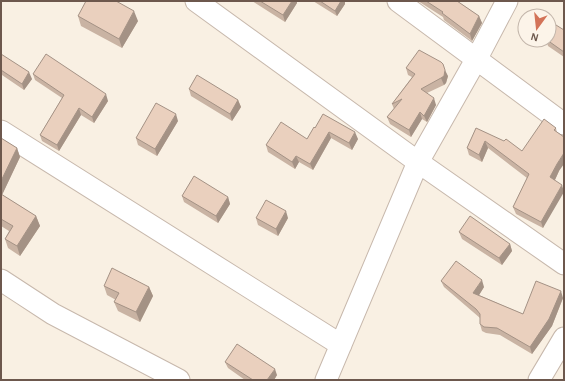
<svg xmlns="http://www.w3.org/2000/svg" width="565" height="381" font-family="'Alegreya Sans',sans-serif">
	<rect width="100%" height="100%" fill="#f9f0e3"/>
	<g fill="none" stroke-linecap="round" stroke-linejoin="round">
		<defs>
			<path id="minor" d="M196,1L418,162L564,264
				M398,1L564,124
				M1,131L341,345
				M1,280L53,314L179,380
				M326,380L418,162L477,58L507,1
				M539,380L564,338"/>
		</defs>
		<!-- minor casing -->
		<use href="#minor" stroke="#c7b8ac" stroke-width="23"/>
		<!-- minor -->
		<use href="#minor" stroke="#fff" stroke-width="21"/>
	</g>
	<!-- wall -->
	<path fill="#c9b3a3" d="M252,1H297V3L285,22Z
		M313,1H345V4L337,16Z
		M418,1H457L479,16L482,23L472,41L444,20L443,17Z
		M78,16L138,21L122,48L81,26Z
		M564,30V57L548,46L546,40H549Z
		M1,54L32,79L24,90L2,75L1,77Z
		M406,68L448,76L446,83L444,85L427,93L436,105L427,122L422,119L411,137L390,124L387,117L394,109L392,104L412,77L408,75Z
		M33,74L108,101L94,123L81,115L59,151L42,141L40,135L62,98L35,80Z
		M189,89L238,100L241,107L232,121L191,96Z
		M178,121L157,156L138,145L136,138Z
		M315,128L358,139L352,150L331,138L313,170L299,162L295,169L268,152L266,145L307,139Z
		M476,128L522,151L556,128L557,133L559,171L555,180L543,228L516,214L513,207L527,178L488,148L482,162L469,155L467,148Z
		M1,138L17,148L20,157L2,195L36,216L40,226L20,256L8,248L5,239L9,231L1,226Z
		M182,196L228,197L230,204L218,223L184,202Z
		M256,218H288L278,236L258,225Z
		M459,232L510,244L512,251L502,265L462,239Z
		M441,281L484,287L479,295L523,314L563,298L552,326L532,354L500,335L486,333L482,331L480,324V318L444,287Z
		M104,286L149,287L153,296L140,322L118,311L114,302L116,300L107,295Z
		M225,362L277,375L274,380H245L228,368Z"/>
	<!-- shaded-wall -->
	<path fill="#a49285" d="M292,1H297V3L285,22L283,15Z
		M341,1H345V4L337,16L335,11Z
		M134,11L138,21L122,48L119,39Z
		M479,16L482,23L472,41L470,34Z
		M445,70L448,76L446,83L444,85L441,78Z
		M29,72L32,79L24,90L22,84Z
		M106,94L108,101L94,123L92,117Z
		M434,98L436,105L427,122L424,116Z
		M238,100L241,107L232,121L230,114Z
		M79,108L81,115L59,151L57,145Z
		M420,112L422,119L411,137L409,130Z
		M176,114L178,121L157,156L155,149Z
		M329,132L331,138L313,170L310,164Z
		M355,132L358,139L352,150L349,143Z
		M485,141L488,148L482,162L479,155Z
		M17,148L20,157L2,195L1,192V181Z
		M564,153V164L559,171L553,184L550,177L557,164Z
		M296,156L299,162L295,169L292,162Z
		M562,185L564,192L543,228L541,222Z
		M228,197L230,204L218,223L216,216Z
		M286,211L288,218L278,236L276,229Z
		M36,216L40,226L20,256L17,246Z
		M510,244L512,251L502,265L499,258Z
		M482,280L484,287L476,300L473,293Z
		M149,287L153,296L140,322L136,312Z
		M561,291L563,298L552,326L532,354L530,347Z
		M275,369L277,375L274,380H267Z"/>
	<!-- building -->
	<path fill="#ead0be" stroke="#a49285" d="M86,1H116L134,11L119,39L78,16Z
		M260,1H292L283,15Z
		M320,1H341L335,11Z
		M426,1H457L479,16L470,34L442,13L443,12Z
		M556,25L564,30V52L547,40H549V34Z
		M419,50L441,62L443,64L445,70L444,76L441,78L421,89L434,98L424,116L420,112L409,130L387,117L402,99L392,104L415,74L406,68Z
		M1,54L29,72L22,84L1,70Z
		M46,54L106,94L92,117L79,108L57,145L40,135L64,95L33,74Z
		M197,75L238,100L230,114L189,89Z
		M156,103L176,114L155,149L136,138Z
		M323,114L355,132L349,143L329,132L310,164L296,156L292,162L266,145L281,122L307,139L314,127L315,128Z
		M544,119L556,128L554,130L564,137V153L557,164L550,177L562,185L541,222L513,207L529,174L485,141L479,155L467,148L476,128L504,141L506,139L522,151Z
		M1,138L17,148L1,181Z
		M194,176L228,197L216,216L182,196Z
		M1,194L36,216L17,246L5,239L13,226L1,219Z
		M266,200L286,211L276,229L256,218Z
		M470,216L510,244L499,258L459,232Z
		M456,261L482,280L473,293L523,314L536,281L561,291L549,319L530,347L497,328L484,327L480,324V314L476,309L441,281Z
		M112,268L149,287L136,312L114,302L119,293L104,286Z
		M237,344L275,369L267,380H253L225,362Z"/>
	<!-- border -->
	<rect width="565" height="381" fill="none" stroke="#6d584d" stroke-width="4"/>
	<!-- north arrow -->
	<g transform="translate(537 28) rotate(195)"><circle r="19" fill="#fcf4e9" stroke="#c3b6ab"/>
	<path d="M0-3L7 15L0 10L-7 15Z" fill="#d37358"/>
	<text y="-6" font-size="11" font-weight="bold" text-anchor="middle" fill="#6d584d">N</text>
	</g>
</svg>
